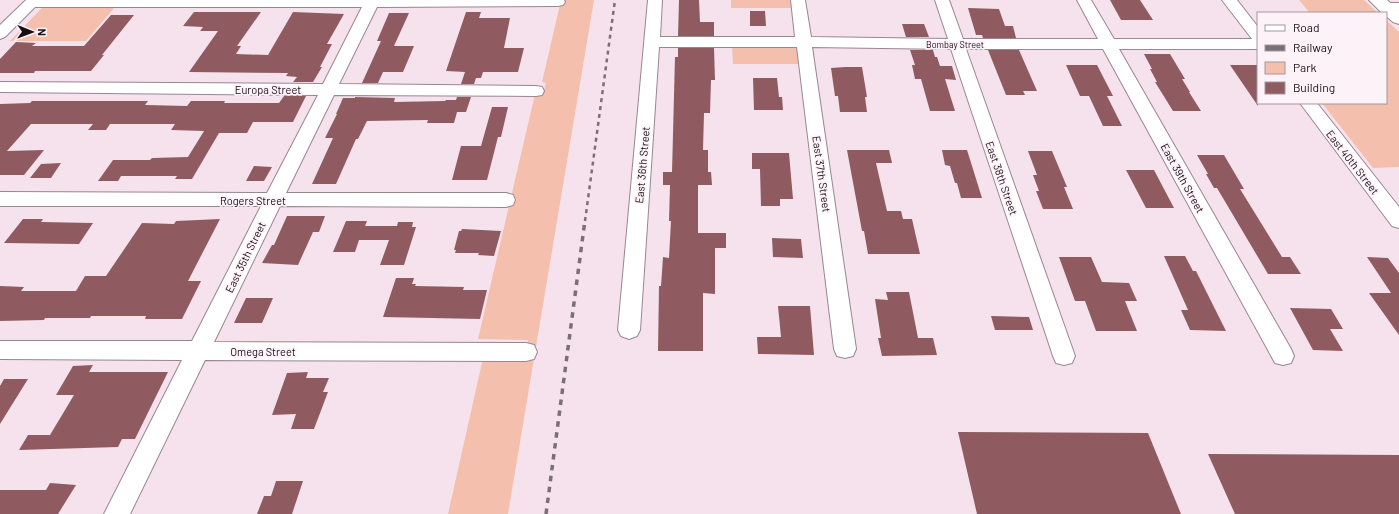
<svg xmlns="http://www.w3.org/2000/svg" width="1399" height="514" font-family="Barlow,sans-serif">
	<rect width="100%" height="100%" fill="#f6e2ed"/>
	<!-- green -->
	<path fill="#f4c0ad" d="M561,0H594L508,514H448L483,358H524L528,340L478,339L535,94H543L546,83L542,82Z
		M731,0H790L792,8H731Z
		M1299,0H1364L1378,13H1310Z
		M51,7H115L86,41H10L42,8Z
		M1386,20L1399,32V167L1373,168L1322,103H1386Z
		M732,47H799L801,64H733Z"/>
	<!-- building -->
	<path fill="#8f5b61" d="M679,0H699L700,22H714V36H678Z
		M1110,0H1140L1153,20H1121Z
		M968,8L999,9L1005,26H1013L1016,38H983L982,35H976Z
		M750,11H765L766,26H750Z
		M194,12H261L237,46H241L236,54L268,55L293,12L344,14L327,44H332L320,67H322L313,82H293L297,77L286,76L288,73L189,72L218,31H200L203,27L183,26Z
		M466,12H481L479,18H510L504,48H524L518,72H483L481,78H476L474,84H461L465,72L446,71Z
		M389,13H409L394,46H414L403,72H383L378,83H362L381,41H377Z
		M111,15H134L102,55H104L91,71H35L34,73H0V59L16,42L36,43L32,46H84Z
		M902,24H924L929,37H906Z
		M678,48H714L715,80H711L710,113H704L703,150H708V172H711L712,185H698V233H726V248H715V294L703,293V351H658L659,286H661L663,257L669,258L671,221H669L670,185H663V172H672L675,57H678Z
		M910,50H933L935,57H937L940,66H952L956,80L945,79L955,111H930L921,79H915L912,65H915Z
		M988,50H1019L1037,91H1023L1025,95H1006Z
		M1144,54H1170L1185,79H1182L1190,92H1189L1201,111H1173L1155,82H1157L1150,69H1152Z
		M1066,65H1097L1113,96H1107L1122,126H1103L1089,96H1080Z
		M1230,65H1258V106Z
		M845,67H862L867,97H865L867,112H840L838,96H835L831,68Z
		M753,78H777L779,97H782L783,110H754Z
		M284,96H306L293,122H253L247,133H219L192,179H175L177,176H121L118,181H98L113,160H150L152,158L188,157L204,131L171,130L175,124H110L106,130H88L93,124H31L7,151L44,150L24,175H0V104L30,103L32,101H148L145,105L187,106L191,101H225L224,103H279Z
		M355,97L395,98L394,102L445,101L446,100H456L457,97H471L466,112H457L454,123H427L428,120L367,121L358,139H356L336,184H312L333,138H325L337,114H336L343,98H355Z
		M492,107H508L501,137H498L487,180H452L461,146H481Z
		M847,150H889L892,163H876L887,211H901L903,219H912L920,254H868L864,231H862Z
		M942,150H967L982,198H961L957,183H955L950,166L945,165Z
		M1028,151H1052L1067,187H1064L1073,209H1043L1036,191H1039L1033,175H1037Z
		M752,153H789L793,199H780V206H761L760,169H752Z
		M1197,155H1224L1244,189H1240L1282,257H1290L1301,274H1268L1217,188H1214L1206,174H1208Z
		M61,163L51,178H30L41,164Z
		M254,166L272,167L264,181H246Z
		M1126,170H1154L1174,208H1146Z
		M287,216H325L319,232H313L298,265L262,263L272,245H274Z
		M23,219H43L41,222L93,223L79,244L4,243Z
		M220,219L188,281H201L182,319H145L146,316H91L90,318H45L44,320L0,321V286L24,287L21,291H76L85,276H106L142,223L174,224L176,221Z
		M346,221H367L365,226H397L398,222H413L412,227H416L404,265H380L389,240H359L355,252H333Z
		M462,229L501,231L494,256L478,255L479,253H455L456,250H454L459,231H461Z
		M772,238L801,239L803,258L773,257Z
		M1164,256H1185L1193,271H1196L1226,331L1190,330L1181,310H1188Z
		M1059,257H1091L1102,282L1129,283L1137,301H1125L1137,331H1096L1085,301H1075Z
		M1367,257L1388,258L1399,273V335L1369,293H1391Z
		M396,278H414L412,284H416L415,286L464,287L463,290H487L480,319L383,317Z
		M886,292H909L918,338H933L937,355L882,356L878,338H881L875,299L888,300Z
		M246,298H273L262,323H234Z
		M778,306H810L814,355L758,354L757,337H781Z
		M1290,308L1331,309L1343,329H1330L1343,351L1313,350Z
		M991,316L1029,317L1033,330H995Z
		M93,365L89,372H168L135,439H122L118,447L19,450L28,435H50L74,395H56L73,366Z
		M308,372L306,378H329L323,392H328L314,429H291L296,414L272,415L287,373Z
		M4,379H28L0,424V386Z
		M958,432L1148,433L1181,514H977Z
		M1208,454L1399,455V514H1235Z
		M276,481H303L292,514H257L264,496H271Z
		M50,483L76,485L58,514H0V490H46Z"/>
	<g fill="none" stroke-linecap="round" stroke-linejoin="round">
		<defs>
			<path id="minor" d="M26,0H564L565,2L563,5L558,6L377,7L339,84L536,86L542,87L544,91L542,95L536,96L334,95L286,193H506L513,195L515,200L513,205L506,207L280,206L214,342L526,343L534,345L537,352L534,359L526,361L205,360L130,514H104L182,360L0,359V341H192L261,206H0V192L267,193L318,95L0,92V82L323,84L362,7H35L5,37L0,39V25Z
				M648,0H662L660,37H795L791,0H805L811,37L948,39L935,0H949L963,39H1098L1077,0H1091L1114,39H1252L1222,0H1237L1258,27V49H1119L1291,349L1294,356L1291,363L1283,365L1275,363L1103,49H966L1075,356L1072,363L1064,365L1056,363L1053,356L951,49L812,47L856,349L853,356L845,358L837,356L834,349L797,47H659L640,330L637,336L629,339L621,336L618,330Z
				M1385,3H1399V11L1380,10L1378,7L1380,4Z
				M1300,103H1317L1399,207V228L1392,226Z"/>
			<path id="tertiary" d="M1369,0H1387L1399,11V24L1393,22L1386,16V13H1382Z"/>
		</defs>
		<!-- minor casing -->
		<use href="#minor" stroke="#988690" stroke-width="2"/>
		<!-- tertiary casing -->
		<use href="#tertiary" stroke="#988690" stroke-width="2"/>
		<!-- minor -->
		<use href="#minor" fill="#fff" fill-rule="evenodd"/>
		<!-- tertiary -->
		<use href="#tertiary" fill="#fff" fill-rule="evenodd"/>
		<!-- rail-far1 -->
		<path stroke="#7b6f76" stroke-width="2.5" stroke-dasharray="4 4" stroke-linecap="butt" d="M585,221L615,0"/>
		<!-- rail -->
		<path stroke="#7b6f76" stroke-width="3.5" stroke-dasharray="5.5 5.5" stroke-linecap="butt" d="M546,514L585,220"/>
	</g>
	<g text-anchor="middle" dominant-baseline="central" stroke-width="3.5" stroke-linejoin="round" paint-order="stroke">
		<!-- far-street labels -->
		<g font-size="9" fill="#161014" stroke="#fef2f9">
			<text x="955" y="44">Bombay Street</text>
		</g>
		<!-- street labels -->
		<g font-size="11" fill="#161014" stroke="#fef2f9">
			<text x="268" y="89">Europa Street</text>
			<text transform="translate(1353 162) rotate(52)">East 40th Street</text>
			<text transform="translate(642 165) rotate(-85)">East 36th Street</text>
			<text transform="translate(822 174) rotate(82)">East 37th Street</text>
			<text transform="translate(1002 178) rotate(71)">East 38th Street</text>
			<text transform="translate(1183 178) rotate(61)">East 39th Street</text>
			<text x="253" y="200">Rogers Street</text>
			<text transform="translate(245 257) rotate(-64)">East 35th Street</text>
			<text x="263" y="351">Omega Street</text>
		</g>
	</g>
	<!-- legend -->
	<rect x="1257" y="12" width="130" height="92" fill="#fef2f9" stroke="#a1989d"/>
	<rect x="1265" y="25" width="20" height="6" fill="#ffffff" stroke="#a1989d"/>
	<text x="1293" y="32" font-size="12" fill="#161014">Road</text>
	<rect x="1265" y="45" width="20" height="6" fill="#7b6f76" stroke="#a1989d"/>
	<text x="1293" y="52" font-size="12" fill="#161014">Railway</text>
	<rect x="1265" y="62" width="20" height="12" fill="#f4c0ad" stroke="#a1989d"/>
	<text x="1293" y="72" font-size="12" fill="#161014">Park</text>
	<rect x="1265" y="82" width="20" height="12" fill="#8f5b61" stroke="#a1989d"/>
	<text x="1293" y="92" font-size="12" fill="#161014">Building</text>
	<!-- north arrow -->
	<g transform="translate(32 32) rotate(91)" stroke="#fef2f9" stroke-width="3" paint-order="stroke">
	<path d="M0-3L7 15L0 10L-7 15Z" fill="#161014"/>
	<text y="-6" font-size="11" font-weight="bold" text-anchor="middle" fill="#161014">N</text>
	</g>
</svg>
